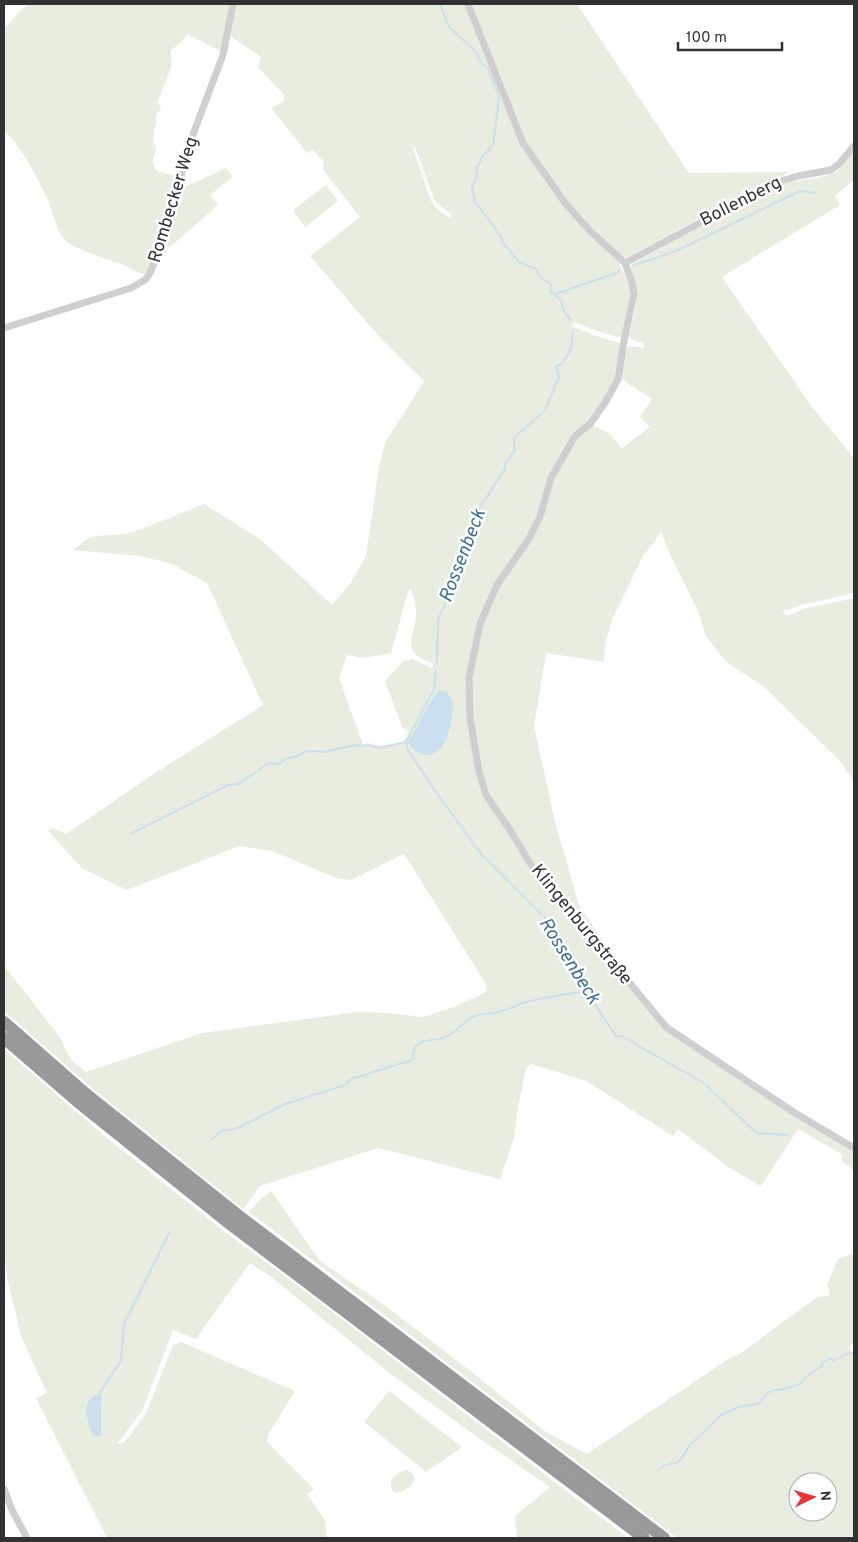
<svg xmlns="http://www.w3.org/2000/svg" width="858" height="1542" font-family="Overpass,sans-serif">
	<rect width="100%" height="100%" fill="#fff"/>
	<!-- green -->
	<path fill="#e7eee0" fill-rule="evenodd" d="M29,4H231L222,52L187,34L182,42L171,50V68L158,101L161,110L157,113L153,140L156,149L153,163L156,171L179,177L174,202L160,243L155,244L150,258L152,263L147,273L142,274C134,270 126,266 118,263C104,258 74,249 65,240C57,233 53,212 48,201C37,176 23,150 4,130V29L19,12Z
		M236,4H577L689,173L790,172L757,187L619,262L631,290L622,338L597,331L574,322L572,326L593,335L620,343L616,377L604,401L588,422L574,434L554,480L578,437L592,425L609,433L622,448L650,427L640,417L652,399L621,379L625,349L630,346L644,348L643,343L632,340L629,336C632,322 637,306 637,291C637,280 628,276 632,264L760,193L787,182L818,178L837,172L854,151V180L835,196L840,205L722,277L812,407L854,458V593L801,605L782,612L787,616L803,609L854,598V783L842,763L763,686L726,662L706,636L698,611L668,550L661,531L655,541L643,556L612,620L605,644L604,662L546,653L534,726L555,822L579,905L607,947L604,948L540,875L507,830L560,903L663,1028L854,1151V1171L841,1160L843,1155L798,1129L761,1186L731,1169L678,1129L673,1136L586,1081L531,1064L526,1069L518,1107L514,1138L500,1179L378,1148L260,1186L243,1209L99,1094L4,1011L5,967L59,1036L72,1061L86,1072L202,1033L358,1012L389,1013L423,1017L454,1007L486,992V984L404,854L351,880L336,878L272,851L239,846L127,890L82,868L48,831L53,828L66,834L155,773L263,705L207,583L172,564L141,556L73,550L87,539L96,536L126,534L139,530L204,504L260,539L332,605L349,585L366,556L379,467L385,443L424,381L382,340L310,256L360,217L324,171L323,161L313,150L307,153L271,108L284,101V95L258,67L261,57L230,36ZM415,147L434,199L438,204L451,214V219L437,209L431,201L413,148ZM411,589C414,596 416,607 416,616C416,626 407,642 413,651C417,658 427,661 433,664V668L412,659L403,661L385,681L402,727L409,732L403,743L380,746L367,743L363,745L339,678L347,655L363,658L391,653L408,592Z
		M226,168L233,177L210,195L218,205L170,247L165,244L182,188Z
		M326,185L338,201L305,227L293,210Z
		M4,1049L102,1134L225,1232L300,1287L628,1538H517L515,1516L550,1487L480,1439L392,1375L271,1277L250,1263L196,1339L173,1330L142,1411L117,1444L125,1442L146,1413L173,1345L181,1342L295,1391L268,1435L267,1442L314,1489L307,1494L325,1520L327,1538H107L36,1398L47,1393L21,1336L7,1277L4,1251Z
		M271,1191L320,1261L380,1302L468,1369L546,1432L587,1454L730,1358L738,1355L816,1298L830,1295L827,1285L838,1259L854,1253V1346L853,1344L849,1346L854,1355V1538H677L249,1212L260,1200ZM798,1482H828V1512H798Z
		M389,1391L462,1447L426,1472L364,1422Z
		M407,1470C425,1479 406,1492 395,1493C384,1483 396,1471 407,1470Z"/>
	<!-- water -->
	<path fill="#ccdfee" d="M439,690L447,692C449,696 453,701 453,706C453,725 443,768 416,751C413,749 410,745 408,743L429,704Z
		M99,1394L102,1396L101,1408V1436H93C88,1422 78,1400 99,1394Z"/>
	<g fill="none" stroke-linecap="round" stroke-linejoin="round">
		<!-- stream -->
		<path stroke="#ccdfee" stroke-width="2" d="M441,4V7L449,27L476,52L481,63L488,69L499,97L493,144L487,152L483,155L480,162L476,168L477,176L472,187L475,202L501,236L503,243L519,262L536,269L541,278L551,284L550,291L560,299L565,313L571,320
			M632,266L676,251L800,191L816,193
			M555,294L619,272
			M437,664L438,619L456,581L465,539L474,516L505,469V464L515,450L514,438L545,410L559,377L556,366L562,364L571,349L573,331
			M436,670L434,689L406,742L408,750L435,791L482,855L545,918L588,991L590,997L616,1036L623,1037L704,1083L751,1128L758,1133L788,1135
			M132,833L228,785L238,784L257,772L262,767L270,763L279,764L285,759L300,755L304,752L312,751L324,752L357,745L363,746L367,745L379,748L406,742
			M212,1139L220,1132L238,1128L285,1104L345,1085L351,1079L412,1060C413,1032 434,1046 451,1034C459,1029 463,1022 472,1017C480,1013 490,1014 498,1012C507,1010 515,1006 523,1003C544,997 566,994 588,991
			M99,1394L121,1361L124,1324L169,1233
			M660,1469L663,1466L678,1462L682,1458L689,1446L721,1415L739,1407L760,1403C770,1388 770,1392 787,1388C792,1387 797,1385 802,1383L804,1378L822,1366V1363L831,1358L834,1361L844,1355L852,1353"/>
		<!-- minor -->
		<path stroke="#cfcfcf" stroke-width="7" d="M468,4L523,143L565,203L590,231L625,263L632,283L634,294L624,341L618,379L606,401L591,423L575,436L551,478L540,517L528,540L497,585L480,624L469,678L470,718L479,772L486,795L510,830L538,876L563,902L666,1027L795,1113L854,1148
			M625,263L774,183L798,176L831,170L839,164L854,146
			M4,328L131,288L145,280L150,273L167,232L176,202L186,153L223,55L233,4
			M4,1489L12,1510L27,1538"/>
		<!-- motorway -->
		<path stroke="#999" stroke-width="12" d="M4,1022L86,1094L239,1216L664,1538
			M4,1038L78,1102L230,1224L644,1538"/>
	</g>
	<g text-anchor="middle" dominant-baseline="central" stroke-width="5" stroke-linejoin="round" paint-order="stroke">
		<!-- street labels -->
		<g font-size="18" fill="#323232" stroke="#fff">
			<text transform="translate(174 200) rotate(-73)">Rombecker Weg</text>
			<text transform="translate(741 202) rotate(-27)">Bollenberg</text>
			<text transform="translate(581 925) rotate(51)">Klingenburgstraße</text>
		</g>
		<!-- water labels -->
		<g font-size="19" font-style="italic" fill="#3c7097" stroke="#fff">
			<text transform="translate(463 556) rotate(-69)">Rossenbeck</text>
			<text transform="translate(569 961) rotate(58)">Rossenbeck</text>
		</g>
	</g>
	<!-- border -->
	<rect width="858" height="1542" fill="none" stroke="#323232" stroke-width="10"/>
	<!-- north arrow -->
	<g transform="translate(813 1497) rotate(85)"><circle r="24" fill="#ffffff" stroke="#adadad"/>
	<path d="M0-4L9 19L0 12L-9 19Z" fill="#ea3238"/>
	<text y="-8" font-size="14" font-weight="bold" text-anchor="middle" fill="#323232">N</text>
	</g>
	<!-- scale -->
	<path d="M678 42v8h104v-8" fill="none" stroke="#323232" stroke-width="2.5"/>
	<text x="686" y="42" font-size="15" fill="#323232" stroke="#ffffff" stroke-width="4" paint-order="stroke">100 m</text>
</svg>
